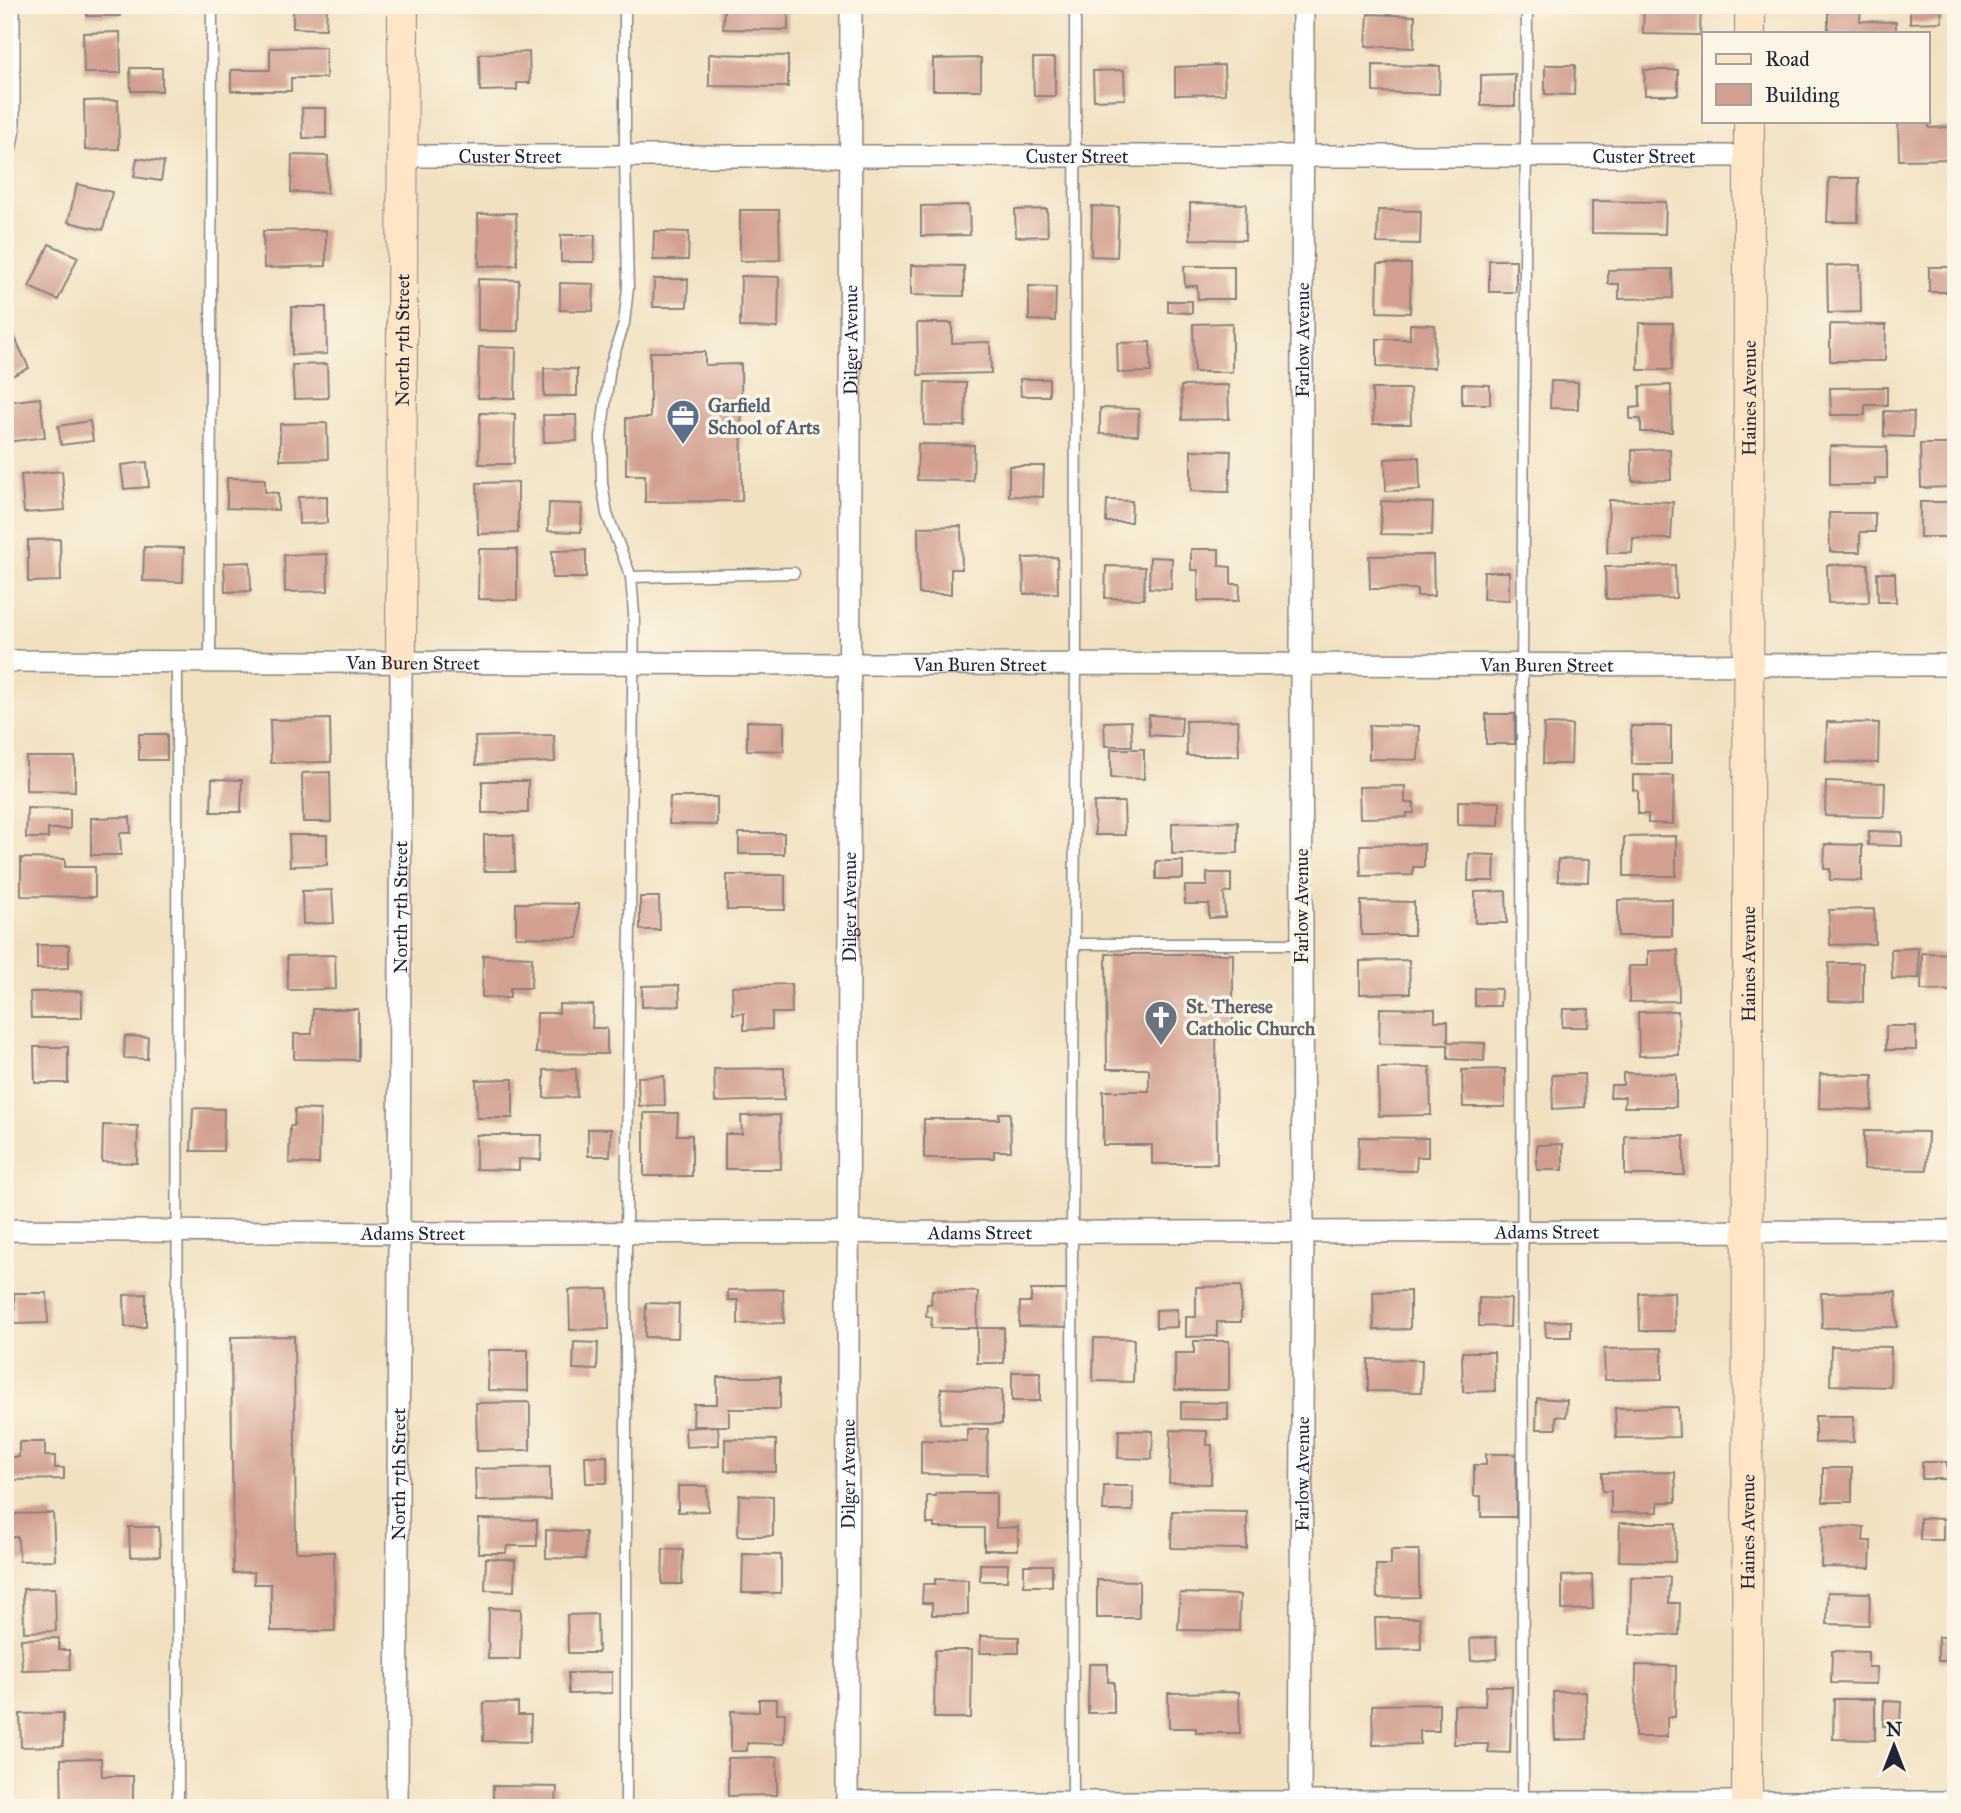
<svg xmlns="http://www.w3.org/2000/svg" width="1961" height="1813" font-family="'IM FELL Great Primer',serif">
	<rect width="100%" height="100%" fill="#fcf5e5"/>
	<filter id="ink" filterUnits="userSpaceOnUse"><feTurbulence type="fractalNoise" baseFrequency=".0143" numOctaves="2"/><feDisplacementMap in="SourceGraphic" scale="14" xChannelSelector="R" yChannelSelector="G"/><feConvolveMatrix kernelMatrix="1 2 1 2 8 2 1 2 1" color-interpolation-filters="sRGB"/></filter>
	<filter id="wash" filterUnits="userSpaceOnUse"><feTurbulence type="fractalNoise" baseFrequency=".00686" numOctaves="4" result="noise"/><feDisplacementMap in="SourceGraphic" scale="28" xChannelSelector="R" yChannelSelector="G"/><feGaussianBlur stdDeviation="1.57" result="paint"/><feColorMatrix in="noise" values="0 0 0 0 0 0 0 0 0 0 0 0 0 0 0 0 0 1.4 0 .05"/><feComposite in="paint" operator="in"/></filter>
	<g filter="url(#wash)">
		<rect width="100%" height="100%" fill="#f1e1c1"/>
		<g id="blocks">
			<!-- building -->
			<path fill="#d29f90" d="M87,5H119L120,16H87Z
				M293,5H327L326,29L293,28Z
				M475,5H504V8L475,9Z
				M724,5H788V30L723,29Z
				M1644,5H1701L1700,35L1643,34Z
				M1910,5H1941L1942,22L1910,23Z
				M1828,7H1861L1860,21L1896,22V33H1828Z
				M1368,14L1415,16L1414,48L1366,46Z
				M120,32L121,73H84L83,33Z
				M326,47V78H291V91H231V70H270V48Z
				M529,52L530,83H517V90L480,91L479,54Z
				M709,54L788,56V87L709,86Z
				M981,58V90H933V59Z
				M1033,58H1055V96H1034Z
				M1224,65L1225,94L1175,95V67Z
				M1373,65L1440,66L1439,94L1373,92Z
				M1545,65H1575L1574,95L1545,94Z
				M130,68H162V91H131Z
				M1124,70L1125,99L1094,100L1093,71Z
				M1644,70H1678V95H1645Z
				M1515,74V106H1481V75Z
				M118,100L119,149L85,150L84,101Z
				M302,108H326V138H303Z
				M1898,121H1929V128L1954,127V159L1899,160Z
				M292,155L328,156L327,193L291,192Z
				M137,158L164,162L161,181L134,177Z
				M1829,178H1859L1858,222H1827Z
				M77,184L112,192L103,230L68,222Z
				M1592,201L1666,202L1665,234L1592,233Z
				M1190,203L1246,204L1245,240L1190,239Z
				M969,205L970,235L921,236V206Z
				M1092,206L1119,207L1117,257L1091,256Z
				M1047,209L1048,236L1016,237L1015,210Z
				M740,210H779L780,260L740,261Z
				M1378,210L1421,211L1420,244L1377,243Z
				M516,213L517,265L479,266L478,214Z
				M326,230V266L264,268L263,231Z
				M654,231L689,232L688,260H653Z
				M561,235H595L594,262H561Z
				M49,244L78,257L58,300L29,287Z
				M1489,260H1516V292H1489Z
				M1378,264H1411L1410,313L1377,312Z
				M911,265L964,266V296L911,295Z
				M1860,265L1861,312L1828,313L1827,266Z
				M1184,266H1234V299H1198L1197,286H1185Z
				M1929,267H1956V292H1929Z
				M1672,269L1673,298L1619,299V284H1608V270Z
				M741,276L779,277L778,328L740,327Z
				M478,279L519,280L518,331H478Z
				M654,279H688L687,307H653Z
				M560,283L594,284L593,311L560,310Z
				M1029,286L1056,287L1055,321L1029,320Z
				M1168,301H1192V313L1168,312Z
				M292,307H326L327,354L292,355Z
				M917,323H952V343L990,342L991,373L918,375Z
				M1232,323V372H1194L1193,324Z
				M1639,323H1673L1672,370H1638Z
				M1410,324L1435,325L1434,368L1377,367V339H1410Z
				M1830,324L1886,325L1885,361H1830Z
				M10,327L29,368L5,379V329Z
				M1150,342L1151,372L1118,373L1117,343Z
				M479,347L516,348L515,398H478Z
				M650,352H705V365L741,364L742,501L645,502V475H626V418H650Z
				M327,364L328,398L294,399L292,365Z
				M544,368L577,369V396H544Z
				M1020,379H1049V396H1021Z
				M1551,381L1578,382V409L1550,408Z
				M925,382L966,383L965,426L924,425Z
				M1462,384L1490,385V404H1462Z
				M1228,385L1229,419L1182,420L1181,386Z
				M1671,385L1672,432H1641V419H1630V408L1640,407V386Z
				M1887,387V405H1865V415H1831L1830,388Z
				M1372,389H1410L1411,424H1373Z
				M40,398L45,437L7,442L5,402Z
				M1100,408L1139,409L1138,435L1100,434Z
				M1884,411L1914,412L1913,437L1884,436Z
				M480,413L515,414L514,464H479Z
				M543,415H576L577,441L544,442Z
				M90,421L93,441L61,445L58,426Z
				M327,423L328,459L280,460V424Z
				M918,444L974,445L973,481L917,480Z
				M1920,444H1950L1951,487L1921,488Z
				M1830,446L1887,447V478H1875V485H1830Z
				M1670,449L1671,480L1632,481V450Z
				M1191,450L1231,451L1229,492L1191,491Z
				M1419,457L1420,490L1386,491L1385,459Z
				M147,462L149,487L124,489L121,465Z
				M1009,466H1044L1043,497L1009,496Z
				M62,471L65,510L24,513L21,475Z
				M227,478L265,479V492L278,493V510L227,508Z
				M518,482V533L478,534L477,483Z
				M327,496V523L299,524L298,497Z
				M1107,500L1132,501L1131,522H1106Z
				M1609,500L1673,502L1671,539L1633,538L1632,553H1607Z
				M1381,501L1433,503L1432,535L1381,534Z
				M1920,502H1951V537H1920Z
				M549,503L582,504L581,532L548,531Z
				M1829,513H1875V532H1860V552H1830Z
				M961,526L962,569H951V594H919L918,527Z
				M60,539L61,581L28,582V540Z
				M144,547L184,548L183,582L143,581Z
				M479,549H517V600L478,599Z
				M1191,549H1219V566L1231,567V584H1240L1239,601H1198V570H1191Z
				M586,550V578H552V551Z
				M327,554L328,591L285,592L284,555Z
				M1433,555L1434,596H1417V589H1370L1369,556Z
				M1057,557L1058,593L1024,594L1023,558Z
				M1150,557L1172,558L1171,589L1149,588Z
				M250,562L251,591L225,592L224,563Z
				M1868,564L1869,602L1828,603L1827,565Z
				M1675,565L1676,598L1606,599L1605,567Z
				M1106,566L1145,567L1144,599L1105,598Z
				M1484,572H1509V600L1483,599Z
				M1877,573H1895L1896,602H1878Z
				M1486,714H1515V744H1486Z
				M1149,715L1182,717L1181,737L1149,735Z
				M330,719L331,762L271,763L270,720Z
				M1238,720L1239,756H1187L1186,721Z
				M747,721L784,722V751L747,750Z
				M1131,721L1132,746H1105L1104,722Z
				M1827,722L1879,723L1878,763L1826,762Z
				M1544,724L1572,725L1571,764H1543Z
				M1369,725L1419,726L1418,760L1369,759Z
				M1631,726H1671V764H1632Z
				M139,734H167V760H139Z
				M554,735L555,762L476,765L475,737Z
				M1111,749H1144V779L1111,778Z
				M26,757H75V791L26,790Z
				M330,772L331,822H303L302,773Z
				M1633,775L1674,776L1673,824L1648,823V814H1638V791L1633,790Z
				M212,779L242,780L241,812H211Z
				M482,781H528V813H482Z
				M1826,781L1885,783L1884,817L1825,816Z
				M1405,786V803H1414V813H1407V817L1360,818L1359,787Z
				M670,797H717V825L669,824Z
				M1458,801L1500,802L1499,826L1458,825Z
				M1094,802H1124L1125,835H1095Z
				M27,808L70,809V829H48V838H26Z
				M130,817L131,833H120L121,855H91V818Z
				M1238,822V853L1172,854V823Z
				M1869,831L1902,832V846L1868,845Z
				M739,833H784V854H739Z
				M289,835H327V865L290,866Z
				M484,835H514L515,871H484Z
				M1676,836V876H1624V837Z
				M1424,844V867H1413V875L1361,876L1360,845Z
				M1825,844L1862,845V881L1830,880V869H1824Z
				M1469,854L1495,855L1494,881H1468Z
				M21,858L65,859V867H95V897L21,896Z
				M1558,859L1589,860L1588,882L1558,881Z
				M1156,861H1183V879H1156Z
				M1207,873H1231V892L1224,893L1225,917L1209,918V904H1185V886H1207Z
				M727,875H785V910H727Z
				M332,890L334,923L303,924L302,891Z
				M1506,891L1507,923H1475V892Z
				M640,897H659L660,930H640Z
				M1672,899V936H1618V900Z
				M1361,901L1414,902V935H1361Z
				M516,903L578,904V938L516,937Z
				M1874,909L1875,944L1830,945L1829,910Z
				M37,945H69V968L37,969Z
				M1918,948L1919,978L1892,979L1891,949Z
				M1678,950L1679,1001L1629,1002V966H1648V951Z
				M1922,953L1956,954V991L1921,990Z
				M1106,954H1233V1024H1216L1217,1164H1152V1145H1103V1091H1149V1069H1107Z
				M335,955L336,989L288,990L287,956Z
				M483,955L532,957L531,988H510V998L482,997Z
				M1409,960L1410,993L1360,994V961Z
				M1829,963H1863V1002L1828,1001Z
				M791,984L792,1013H772V1029L744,1030V1013L733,1014L732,986Z
				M679,985L680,1006L642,1007V986Z
				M1475,988L1501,989L1500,1006H1475Z
				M82,991V1018H31L30,992Z
				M559,1004L593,1005L592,1028H607V1054L536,1053L537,1013H559Z
				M1380,1008L1435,1009V1021H1448V1042L1485,1043L1484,1061L1448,1059V1045L1379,1044Z
				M313,1009H358V1060L294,1059V1034H312Z
				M1563,1009H1589L1588,1027H1562Z
				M1678,1011L1679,1055L1639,1056L1638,1012Z
				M1886,1026H1916V1050H1886Z
				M125,1036L148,1037L147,1059L124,1058Z
				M34,1047H68V1083H35Z
				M1430,1067L1431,1115L1379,1116L1378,1068Z
				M784,1068V1100L715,1102L714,1069Z
				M576,1069L577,1097L544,1098V1070Z
				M1505,1069V1107H1463L1462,1070Z
				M1623,1073L1676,1074V1107H1624L1625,1097H1610L1611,1085H1623Z
				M1584,1074L1585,1107L1553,1109L1552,1075Z
				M1820,1074L1873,1075L1872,1110L1819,1108Z
				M664,1076L665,1105L639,1106L638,1077Z
				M513,1079V1118H477L476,1080Z
				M193,1108L224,1109L223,1151H191Z
				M295,1109L320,1110L319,1164L289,1163L290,1126H294Z
				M644,1113H678L677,1135H692V1176H644Z
				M999,1113H1010L1011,1151H994V1158H924V1119H999Z
				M780,1115L781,1169H725V1134H742L741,1116Z
				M103,1125L138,1126L137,1163L102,1162Z
				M588,1129H611L610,1156H588Z
				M1864,1131L1928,1132L1927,1170L1864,1169Z
				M476,1135H542L541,1160L519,1159V1170L476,1169Z
				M1625,1136H1684V1175H1625Z
				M1359,1137L1428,1138V1157H1417L1416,1171L1358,1170Z
				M1563,1144V1170H1537V1145Z
				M1241,1286V1322H1217V1336L1186,1337V1317H1196V1287Z
				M608,1289L609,1329L570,1330L569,1290Z
				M783,1289L784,1323L738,1324V1300H728V1290Z
				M932,1290L978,1292L977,1328H931L932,1317L926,1316L927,1304H931Z
				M1031,1290H1067V1327L1019,1326L1020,1302H1031Z
				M1410,1291V1329L1374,1330L1373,1292Z
				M1674,1292L1675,1331H1640L1639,1293Z
				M1896,1292L1897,1327L1822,1328L1821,1293Z
				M14,1293H47L48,1323L15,1324Z
				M146,1294V1327H125L124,1295Z
				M1479,1298L1511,1299L1510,1327L1479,1326Z
				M646,1303L679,1304L678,1338L645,1337Z
				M1177,1309V1327L1156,1328V1310Z
				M1571,1321V1337H1546L1545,1322Z
				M977,1328H1004V1363H977Z
				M294,1336L296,1552H334L335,1631H271V1584H254V1572L233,1573L231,1337Z
				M1094,1338L1134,1339L1133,1382L1093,1381Z
				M1194,1341H1229V1390H1175V1353H1194Z
				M574,1342L598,1343L597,1370L573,1369Z
				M1831,1346L1891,1347L1890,1387L1830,1385Z
				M1662,1348V1379L1605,1380L1604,1349Z
				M489,1350H528V1391L488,1390Z
				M1462,1352H1494L1495,1391L1463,1392Z
				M1368,1359L1422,1360L1421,1392L1368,1391Z
				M1012,1372H1040V1401H1012Z
				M717,1377H780V1409H729V1426H693L694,1404H717Z
				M941,1388L1002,1390V1424L940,1423Z
				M1537,1398L1567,1400L1566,1417L1556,1416V1429H1536Z
				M530,1402V1450L477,1451L476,1403Z
				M1181,1402L1228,1403V1420L1181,1419Z
				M1678,1407L1679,1437L1616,1438L1615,1408Z
				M1815,1416H1853L1854,1442L1815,1443Z
				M718,1426L719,1445L686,1447L685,1428Z
				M967,1429H988L987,1475L921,1474V1440L967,1441Z
				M1119,1430L1153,1431L1152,1459L1118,1458Z
				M1171,1430L1207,1431V1445H1212L1211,1484L1169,1483Z
				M725,1439L776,1440V1472L725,1471Z
				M19,1442H45V1456H55V1468H64V1479L11,1480V1457H19Z
				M1486,1454H1516V1517H1481V1496H1474V1465H1486Z
				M585,1456H607V1483H586Z
				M1922,1462H1947V1479H1922Z
				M550,1467V1500L476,1501L475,1469Z
				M1823,1468H1852V1502H1823Z
				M1675,1472L1676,1502H1658V1512L1611,1513V1491H1602V1473Z
				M678,1486H707L708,1511L678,1512Z
				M1104,1486H1133V1511H1103Z
				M936,1493H996V1528L1018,1527V1550H984V1528H934V1524H927V1496H936Z
				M739,1495L773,1496V1536H738Z
				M1172,1511L1247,1512V1549L1171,1548Z
				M53,1513L55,1560L19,1561L18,1537H11L10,1514Z
				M1920,1518L1943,1519V1540H1920Z
				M479,1519L537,1520V1546H507L506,1553H478Z
				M1620,1523H1676L1675,1562L1619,1561Z
				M1822,1526L1864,1527L1863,1541H1871L1870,1568L1821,1567Z
				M129,1527H159L160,1556L130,1557Z
				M546,1530L586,1532L585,1559L546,1558Z
				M663,1549L683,1550L682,1584H662Z
				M1391,1550H1419V1597L1377,1598L1376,1565H1391Z
				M743,1554L781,1555V1593H742Z
				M486,1558L515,1560L514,1591L485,1590Z
				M980,1564H1008L1007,1581H980Z
				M1024,1565H1052V1586H1024Z
				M1592,1575L1593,1609L1562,1610V1576Z
				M1631,1577H1670L1669,1603H1680L1679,1635L1630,1634Z
				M935,1579L968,1580V1615H932V1603H922L923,1584H935Z
				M1097,1580L1139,1581V1618H1097Z
				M55,1588L56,1631L24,1632L23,1589Z
				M1828,1592L1870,1593L1869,1625L1827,1624Z
				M1180,1593L1240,1595L1239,1631L1178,1630Z
				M489,1608L521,1609L520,1659H488Z
				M597,1614L598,1653H568L567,1615Z
				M1375,1618H1420L1421,1649L1376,1650Z
				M980,1636L1019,1637V1653H980Z
				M1496,1637L1497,1659L1471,1661L1470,1639Z
				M1938,1637H1956V1661H1938Z
				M59,1638V1650H69L70,1669L22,1670L21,1639Z
				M935,1650H972L971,1718H934Z
				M1832,1651L1868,1652V1667H1877L1876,1684L1831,1683Z
				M1089,1664H1108V1682H1114V1713H1088Z
				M1636,1665L1676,1666L1675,1717H1667V1737H1635Z
				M612,1672V1693L569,1694L568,1673Z
				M1486,1686H1512L1510,1753L1488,1752V1744H1454V1705L1485,1706Z
				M1586,1691L1587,1739L1555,1740L1553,1692Z
				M1239,1692L1240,1733H1196V1728H1169L1168,1693Z
				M759,1699H777V1713H785L784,1744L747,1743V1751H731V1711L759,1712Z
				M1834,1699H1875V1740L1833,1739Z
				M1884,1701L1901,1702L1900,1726H1883Z
				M484,1702L518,1703V1715H531L530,1742L483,1741Z
				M1439,1704V1731H1420V1744L1373,1745L1372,1705Z
				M63,1713V1746L21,1747L20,1714Z
				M777,1757V1795L728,1796V1758Z
				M101,1758L102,1776H133V1808H62L61,1759Z
				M493,1786L557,1787L556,1808H493Z"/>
		</g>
	</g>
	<g filter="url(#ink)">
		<use href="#blocks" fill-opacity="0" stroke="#8a827e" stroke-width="2"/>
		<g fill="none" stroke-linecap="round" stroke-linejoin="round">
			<defs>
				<path id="lane" d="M625,5V156L628,288L624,323L610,367L601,436L602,483L607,514L631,577L634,614L626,1232V1808
					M631,577L794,573
					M177,661L178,1808
					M210,661L212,5
					M1074,944H1302
					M1073,1805L1072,1233L1076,665L1075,5
					M1523,1805L1522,666L1527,5"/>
				<g id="street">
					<path d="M5,150L9,129V5"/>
					<path id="s1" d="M403,156H1749"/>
					<path id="s2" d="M5,661L851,664L1956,665"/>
					<path id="s3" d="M5,1230L400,1233L1956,1231"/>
					<path d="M847,1802H1956"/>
					<path id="s4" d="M397,1808L401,662"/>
					<path id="s5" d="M847,1808L851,5"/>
					<path id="s6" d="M1300,1808L1303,1232L1301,665L1303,5"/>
				</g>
				<g id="secondary">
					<path d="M1750,33V5"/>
					<path id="s7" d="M401,662L403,5"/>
					<path id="s8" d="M1747,1808L1749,121"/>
				</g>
			</defs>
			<!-- lane casing -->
			<use href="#lane" stroke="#8a827e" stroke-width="13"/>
			<!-- street casing -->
			<use href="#street" stroke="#8a827e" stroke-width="24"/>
			<!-- secondary casing -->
			<use href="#secondary" stroke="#8a827e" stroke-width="32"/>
			<!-- lane -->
			<use href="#lane" stroke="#fff" stroke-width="10"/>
			<!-- street -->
			<use href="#street" stroke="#fff" stroke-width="21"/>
			<!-- secondary -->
			<use href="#secondary" stroke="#fde5c5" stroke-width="30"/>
		</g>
	</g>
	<!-- icons -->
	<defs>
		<symbol id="office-pin" viewBox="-11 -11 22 30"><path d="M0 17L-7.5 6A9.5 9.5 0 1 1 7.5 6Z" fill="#5c6f8a" stroke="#fcf5e5"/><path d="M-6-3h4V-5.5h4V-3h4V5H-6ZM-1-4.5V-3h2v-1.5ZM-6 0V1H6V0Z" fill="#fff"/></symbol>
		<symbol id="church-pin" viewBox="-11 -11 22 30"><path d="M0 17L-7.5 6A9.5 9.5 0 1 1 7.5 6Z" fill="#6b7280" stroke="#fcf5e5"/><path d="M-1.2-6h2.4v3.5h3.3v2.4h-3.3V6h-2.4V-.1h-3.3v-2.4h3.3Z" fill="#fff"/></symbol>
	</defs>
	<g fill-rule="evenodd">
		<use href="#office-pin" x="664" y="397" width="38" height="52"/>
		<use href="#church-pin" x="1142" y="998" width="38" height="52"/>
	</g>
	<g text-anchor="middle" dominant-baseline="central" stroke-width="7" stroke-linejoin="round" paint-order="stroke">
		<!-- street labels -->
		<g font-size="19" fill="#22223b" stroke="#fcf5e5">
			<text stroke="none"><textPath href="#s1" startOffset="107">Custer Street</textPath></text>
			<text stroke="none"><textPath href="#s1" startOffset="674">Custer Street</textPath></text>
			<text stroke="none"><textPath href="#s1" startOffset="1241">Custer Street</textPath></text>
			<text stroke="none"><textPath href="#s7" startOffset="322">North 7th Street</textPath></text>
			<text stroke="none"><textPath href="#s5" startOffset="1468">Dilger Avenue</textPath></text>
			<text stroke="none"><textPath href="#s6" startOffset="1468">Farlow Avenue</textPath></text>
			<text stroke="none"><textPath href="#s8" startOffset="1410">Haines Avenue</textPath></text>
			<text stroke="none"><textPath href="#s2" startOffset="408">Van Buren Street</textPath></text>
			<text stroke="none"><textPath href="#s2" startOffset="975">Van Buren Street</textPath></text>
			<text stroke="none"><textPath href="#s2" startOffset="1542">Van Buren Street</textPath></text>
			<text stroke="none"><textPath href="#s4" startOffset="901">North 7th Street</textPath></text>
			<text transform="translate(1301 906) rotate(-90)">Farlow Avenue</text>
			<text stroke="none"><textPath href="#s5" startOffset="901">Dilger Avenue</textPath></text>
			<text stroke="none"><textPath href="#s8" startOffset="844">Haines Avenue</textPath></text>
			<text stroke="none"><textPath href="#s3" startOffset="1542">Adams Street</textPath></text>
			<text stroke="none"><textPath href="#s3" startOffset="408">Adams Street</textPath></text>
			<text stroke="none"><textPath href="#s3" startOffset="975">Adams Street</textPath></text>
			<text stroke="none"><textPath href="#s4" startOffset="334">North 7th Street</textPath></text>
			<text stroke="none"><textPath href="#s5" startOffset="334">Dilger Avenue</textPath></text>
			<text stroke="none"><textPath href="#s6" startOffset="334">Farlow Avenue</textPath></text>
			<text stroke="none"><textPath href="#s8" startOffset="276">Haines Avenue</textPath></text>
		</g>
		<!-- service labels -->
		<g font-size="19" font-weight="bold" fill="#4e5e75" stroke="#fcf5e5" text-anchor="start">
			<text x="708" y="405">Garfield<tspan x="708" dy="22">School of Arts</tspan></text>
		</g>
		<!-- worship labels -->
		<g font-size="19" font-weight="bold" fill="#5b616d" stroke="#fcf5e5" text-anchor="start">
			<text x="1186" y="1006">St. Therese<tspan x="1186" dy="22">Catholic Church</tspan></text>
		</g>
	</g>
	<!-- margin -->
	<rect width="1961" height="1813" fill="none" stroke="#fcf5e5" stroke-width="28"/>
	<!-- legend -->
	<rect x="1702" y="32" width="228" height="91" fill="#fcf5e5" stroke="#a5a1a1" stroke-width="2"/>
	<rect x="1716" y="54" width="35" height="10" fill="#fde5c5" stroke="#a5a1a1" stroke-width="2"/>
	<text x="1765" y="66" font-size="21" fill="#22223b">Road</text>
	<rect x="1716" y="84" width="35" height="21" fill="#d29f90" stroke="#a5a1a1" stroke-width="2"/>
	<text x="1765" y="102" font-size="21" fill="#22223b">Building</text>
	<!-- north arrow -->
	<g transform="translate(1894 1746)" stroke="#fcf5e5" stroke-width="5" paint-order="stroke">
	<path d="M0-5L12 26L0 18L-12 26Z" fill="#22223b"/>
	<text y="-10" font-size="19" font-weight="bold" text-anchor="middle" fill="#22223b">N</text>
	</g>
</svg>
